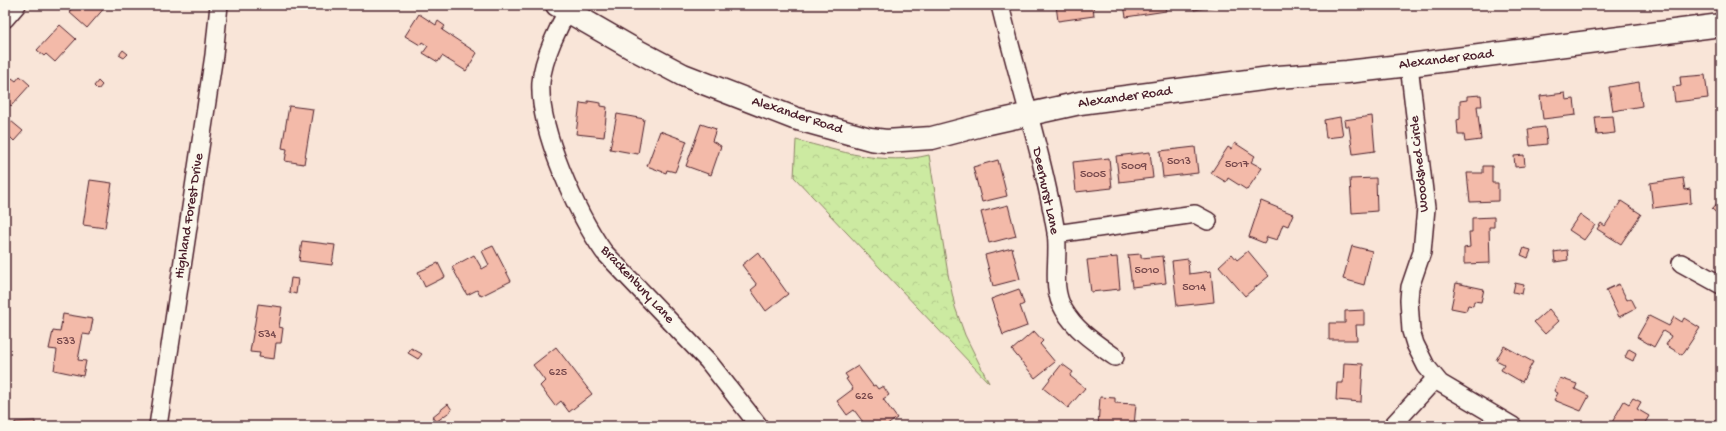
<svg xmlns="http://www.w3.org/2000/svg" width="1726" height="431" font-family="'Gochi Hand',sans-serif">
	<defs>
		<pattern id="forest-crowns" width="20" height="18" patternUnits="userSpaceOnUse"><rect width="20" height="18" fill="#cceaa1"/><path d="M2 6a3 3 0 1 1 6 0M12 15a3 3 0 1 1 6 0" fill="none" stroke="#b1c88b"/></pattern>
	</defs>
	<rect width="100%" height="100%" fill="#f9e5d8"/>
	<filter id="ink" filterUnits="userSpaceOnUse"><feTurbulence type="fractalNoise" baseFrequency=".025" numOctaves="2"/><feDisplacementMap in="SourceGraphic" scale="8" xChannelSelector="R" yChannelSelector="G"/><feConvolveMatrix kernelMatrix="1 2 1 2 8 2 1 2 1" color-interpolation-filters="sRGB"/></filter>
	<g filter="url(#ink)">
		<!-- forest -->
		<path fill="url(#forest-crowns)" stroke="#8b8466" d="M796,140C839,151 885,166 929,155L948,274L955,307L965,335L989,383L794,177Z"/>
		<!-- building -->
		<path fill="#f3baa9" stroke="#4a1f2b" d="M75,5H104L106,6L87,28L69,12Z
			M1056,5H1093L1094,16L1058,21Z
			M1124,5H1165L1166,11L1126,17Z
			M1193,5H1223L1194,10Z
			M419,14L436,25L438,21L445,26L442,30L477,53L466,71L442,56L438,62L423,53L428,46L422,42L420,45L405,36Z
			M60,25L76,39L55,62L46,54L44,56L37,50Z
			M123,50L128,54L124,58L119,55Z
			M1705,75L1708,98L1675,102L1673,87L1681,86L1680,77Z
			M20,76L30,85L11,106L5,100V86L12,78L16,81Z
			M98,81L102,85L98,90L94,86Z
			M1639,82L1642,106L1613,111L1609,87Z
			M1565,93L1566,100L1574,99L1576,115L1543,119L1540,96Z
			M1481,95L1482,106H1477L1481,140L1465,142L1464,135H1458L1457,120L1460,119V101L1467,100V96Z
			M588,101L601,103V106L607,107L604,137L576,134L580,103L588,104Z
			M289,106L313,109L304,164L285,161L287,149L282,148Z
			M617,114L644,119L638,154L610,149Z
			M1372,116L1375,151L1353,154L1349,126H1345L1344,120Z
			M1613,116L1615,133L1597,135L1595,117Z
			M1340,117L1343,136L1326,138L1324,120Z
			M11,121L23,131L14,141L5,132V128Z
			M701,124L716,129L712,141L721,146L711,175L686,166Z
			M1545,127L1547,144L1530,146L1528,129Z
			M660,131L687,141L675,172L667,170L666,173L647,166Z
			M1235,143L1255,156L1251,162L1262,168L1247,190L1228,178L1226,182L1211,173L1228,147L1231,149Z
			M1195,147L1198,173L1163,177L1160,151Z
			M1150,152L1153,178L1119,182L1116,156Z
			M1524,155L1525,166L1515,167L1514,156Z
			M1109,158L1112,188L1076,192L1073,162Z
			M998,160L1007,196L982,202L973,167Z
			M1483,166H1492V183H1498V201L1470,202L1467,173H1483Z
			M1376,178L1377,211L1352,213L1350,179Z
			M1683,178L1685,190L1690,189L1691,203L1653,208L1650,183Z
			M90,180L112,183L105,228L83,225Z
			M1721,199V217L1712,209Z
			M1261,201L1293,214L1288,226L1283,224L1277,240L1267,237L1264,243L1249,237Z
			M1621,201L1641,214L1621,244L1597,229L1601,223L1605,226Z
			M1008,205L1016,236L989,243L981,212Z
			M1580,214L1595,225L1584,240L1569,230Z
			M1494,217V227H1489L1490,263L1464,264V248L1470,247L1469,232H1472V218Z
			M302,241L335,245L332,265L299,261Z
			M493,246L511,281L481,296L477,290L467,295L452,267L474,255L482,269L489,265L482,251Z
			M1352,246L1372,251L1364,285L1343,279Z
			M1012,248L1020,279L993,286L985,255Z
			M1524,248L1531,250L1528,258L1521,255Z
			M1567,250L1568,260L1555,262L1554,252Z
			M1248,251L1269,276L1245,296L1219,266L1232,254L1237,260Z
			M758,252L788,294L766,311L751,290L757,285L742,265Z
			M1141,254V258L1163,256L1166,283L1132,287L1128,255Z
			M1117,257L1120,289L1091,292L1087,260Z
			M1188,259L1189,274L1211,271L1214,302L1177,306L1172,261Z
			M438,263L445,277L425,287L418,272Z
			M291,278L298,279L296,294L289,292Z
			M1456,283L1484,289L1481,302L1474,301L1473,306L1468,305L1466,311L1451,308Z
			M1515,283L1524,285L1522,294L1513,292Z
			M1619,284L1627,300L1631,298L1636,308L1619,317L1606,290Z
			M1019,289L1024,304L1020,306L1027,326L1003,335L991,299Z
			M258,304L282,307L279,327L283,328L281,343H276L274,359L259,357L260,353L250,352Z
			M1549,309L1559,321L1545,334L1534,322Z
			M1364,310V325H1356L1357,340H1329V323H1345V311Z
			M63,314L93,319L90,335L83,334L78,360L86,361L83,376L54,370L57,350L49,349L53,331L60,332Z
			M1649,316L1669,326L1674,317L1682,322L1684,318L1700,328L1682,355L1666,345L1671,336L1663,331L1654,347L1637,337Z
			M1034,331L1043,341L1040,344L1055,362L1035,378L1012,350Z
			M1504,346L1533,362L1522,382L1501,370L1504,364L1496,360Z
			M556,347L592,394L569,412L561,401L555,406L540,386L545,381L533,365Z
			M411,348L422,354L418,359L408,353Z
			M1629,349L1636,353L1633,361L1625,357Z
			M1344,363L1363,364L1361,402L1336,400L1337,383H1343Z
			M1062,364L1073,372L1070,376L1085,388L1068,408L1043,388Z
			M858,366L873,386L875,385L878,389L883,386L889,395L883,399L897,418L886,426H866L854,410L847,415L837,401L853,389L846,379L848,378L845,374Z
			M1560,378L1577,384L1575,389L1589,396L1581,411L1554,400L1558,393L1554,391Z
			M1100,397L1115,398V403L1136,404L1134,426H1098Z
			M1633,398L1641,402L1637,409L1649,416L1643,426H1630L1626,423L1624,426H1610L1624,401L1629,404Z
			M448,404L452,410L436,422L432,417Z
			M35,421V426H15V422Z"/>
		<g fill="none" stroke-linecap="round" stroke-linejoin="round">
			<defs>
				<path id="street" d="M571,5C559,25 543,58 541,82C538,129 577,214 604,252L708,361L759,426
					M1000,5C1018,80 1043,156 1056,232C1060,258 1050,287 1064,310C1076,331 1097,344 1115,357
					M5,19L17,5
					M1409,65L1426,208L1422,252L1410,287L1409,300L1411,331L1415,344L1426,366L1440,383L1513,426
					M1056,234L1195,214L1208,221
					M1681,263L1721,285
					M158,426L214,55L219,5
					M1392,426L1436,378"/>
				<path id="secondary" d="M557,5L630,47L683,75L794,118L870,139L886,141L932,138L989,123L1080,103L1278,77L1347,72L1409,65L1721,25"/>
			</defs>
			<!-- street casing -->
			<use href="#street" stroke="#4a1f2b" stroke-width="20"/>
			<!-- secondary casing -->
			<use href="#secondary" stroke="#4a1f2b" stroke-width="25"/>
			<!-- street -->
			<use href="#street" stroke="#fbf7ec" stroke-width="17"/>
			<!-- secondary -->
			<use href="#secondary" stroke="#fbf7ec" stroke-width="22"/>
		</g>
	</g>
	<g text-anchor="middle" dominant-baseline="central" stroke-width="3" stroke-linejoin="round" paint-order="stroke">
		<!-- number labels -->
		<g font-size="12" fill="#74464a">
			<text x="1179" y="162">5013</text>
			<text x="1237" y="165">5017</text>
			<text x="1134" y="167">5009</text>
			<text x="1093" y="175">5005</text>
			<text x="1147" y="271">5010</text>
			<text x="1194" y="288">5014</text>
			<text x="267" y="335">534</text>
			<text x="66" y="342">533</text>
			<text x="558" y="373">625</text>
			<text x="864" y="397">626</text>
		</g>
		<!-- street labels -->
		<g font-size="14" fill="#4a1f2b" stroke="#fbf7ec">
			<text transform="translate(1446 60) rotate(-7)">Alexander Road</text>
			<text transform="translate(1125 98) rotate(-8)">Alexander Road</text>
			<text transform="translate(797 116) rotate(18)">Alexander Road</text>
			<text transform="translate(1420 164) rotate(-96)">Woodshed Circle</text>
			<text transform="translate(1045 191) rotate(78)">Deerhurst Lane</text>
			<text transform="translate(190 216) rotate(-81)">Highland Forest Drive</text>
			<text transform="translate(637 285) rotate(47)">Brackenbury Lane</text>
		</g>
	</g>
	<!-- margin -->
	<rect width="1726" height="431" fill="none" stroke="#fbf7ec" stroke-width="20"/>
	<rect x="10" y="10" width="1706" height="411" fill="none" stroke="#4a1f2b" stroke-width="1.5" filter="url(#ink)"/>
</svg>
